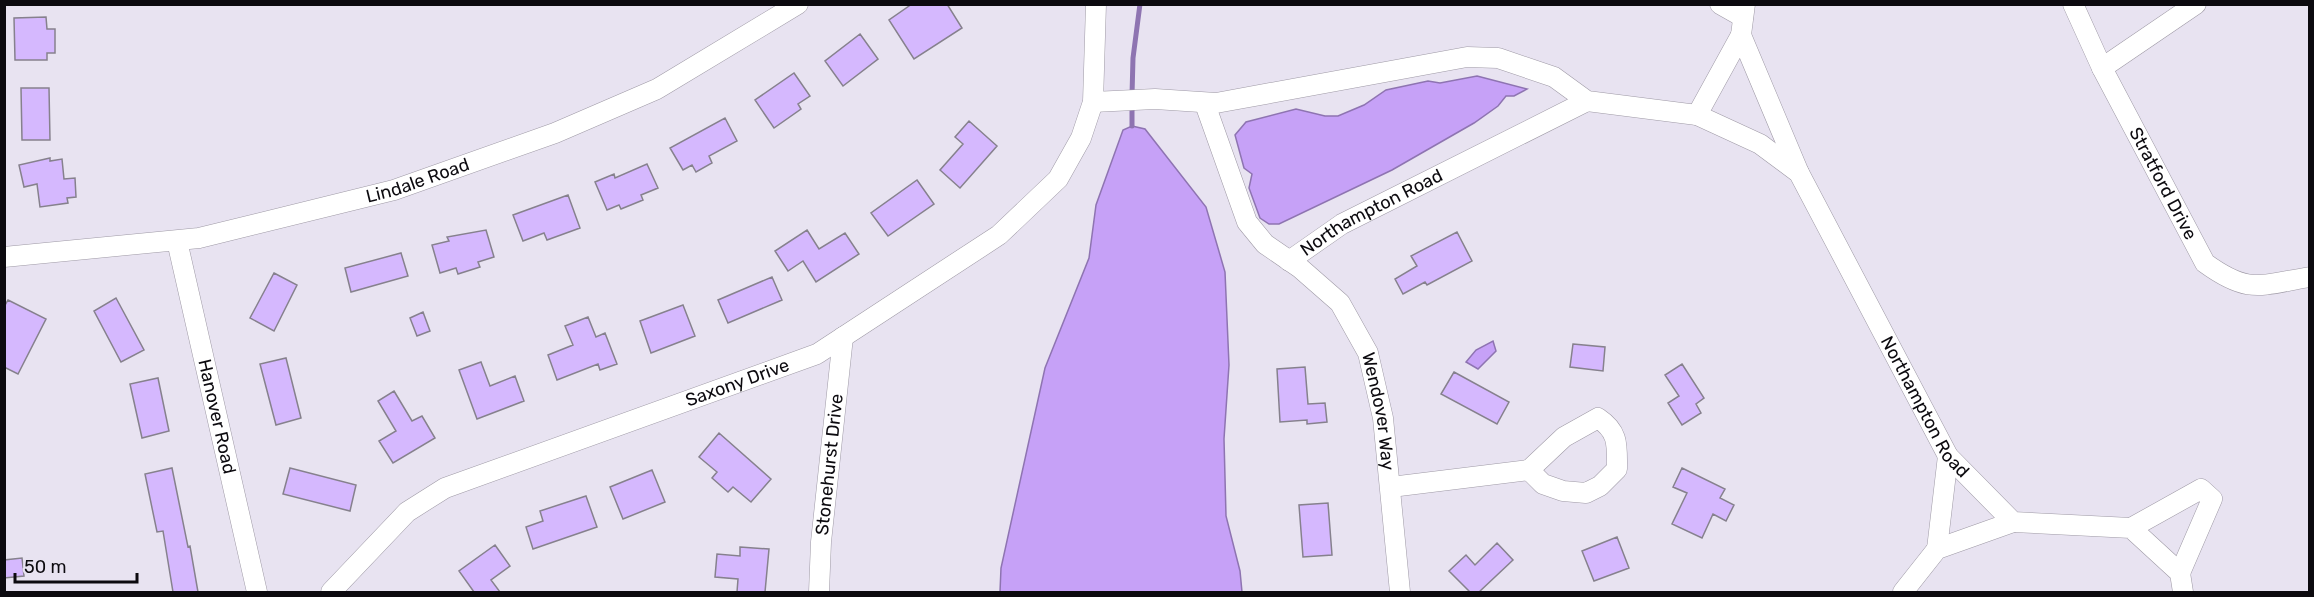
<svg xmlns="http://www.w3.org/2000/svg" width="2314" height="597" font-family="Rubik,sans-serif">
	<rect width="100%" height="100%" fill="#e8e3f1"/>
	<!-- water -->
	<path fill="#c6a1f7" stroke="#8e74b1" stroke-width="1.5" d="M1477,76L1527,89L1514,96H1506L1498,106L1474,123L1392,170L1279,224H1269L1260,218L1249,188L1252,174L1244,168L1235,135L1246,122L1296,109L1325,116H1338L1364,105L1386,90L1428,81L1440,83Z
		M1132,126L1145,129L1206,207L1225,272L1229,365L1224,439L1226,516L1240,571L1242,592H1000L1001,568L1045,368L1089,258L1096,205L1123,130Z
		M1493,341L1496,351L1478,369L1466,362L1476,350Z"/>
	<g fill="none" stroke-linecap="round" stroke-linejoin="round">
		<!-- stream -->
		<path stroke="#8e74b1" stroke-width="5" d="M1132,95L1133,58L1140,4
			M1132,126V105"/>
	</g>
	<!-- building -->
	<path fill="#d5b8fe" stroke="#86818d" stroke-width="1.5" d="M912,4H947L962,28L914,59L889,20Z
		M46,17L47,29H55V53H47V60H15L14,18Z
		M860,34L878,59L843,86L825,61Z
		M794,73L810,96L798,104L801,109L774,128L755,100Z
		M21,88H49L50,140H22Z
		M725,118L737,141L709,156L712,163L696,172L692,165L683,170L670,148Z
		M969,121L997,146L960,188L940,170L963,144L955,137Z
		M50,158V161L62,159L64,179L75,178L76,197L67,198L68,203L40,207L37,184L24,187L19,165Z
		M647,164L658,188L641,195L643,200L621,209L619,205L607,210L595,182L614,174L615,178Z
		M917,180L934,204L888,236L871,213Z
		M568,195L580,228L547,240L544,233L523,241L513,215Z
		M486,230L494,257L478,262L480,267L458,274L456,268L440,273L432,245L449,241L447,237Z
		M807,230L819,249L845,233L859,254L816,282L803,261L788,271L775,251Z
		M1457,232L1472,261L1427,285L1425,282L1403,294L1395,279L1417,266L1411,256Z
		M401,253L408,276L351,292L345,268Z
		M274,273L297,285L274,331L250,318Z
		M772,277L782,300L728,323L718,300Z
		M116,298L144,350L121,362L94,311Z
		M8,300L46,319L18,374L4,367V307Z
		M683,305L695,336L651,353L640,321Z
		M423,312L430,331L417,336L410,318Z
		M588,317L596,337L605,333L617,364L600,370L598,364L557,380L548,355L573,345L565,326Z
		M1573,344L1605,347L1603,371L1570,367Z
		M286,358L301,418L276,425L260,364Z
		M481,362L490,386L515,376L524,401L477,419L459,370Z
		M1682,364L1704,398L1696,404L1701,413L1682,425L1668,403L1679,396L1665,375Z
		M1305,367L1308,404L1325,403L1327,422L1307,424V420L1280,422L1277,369Z
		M1454,372L1509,402L1497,424L1441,394Z
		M158,378L169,431L142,438L130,384Z
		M394,391L412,421L422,416L435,438L393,463L379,441L396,431L378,401Z
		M719,433L771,479L751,502L733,487L728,492L712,478L717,472L699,457Z
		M172,468L188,547L190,546L198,592H173L163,531L157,532L145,474Z
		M290,468L356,485L350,511L283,494Z
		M1682,468L1725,489L1720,498L1734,505L1726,521L1713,514L1702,538L1672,524L1687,493L1673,487Z
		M652,470L665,502L623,519L610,487Z
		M586,496L597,527L533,549L526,527L543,521L540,511Z
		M1328,503L1332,555L1303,557L1299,505Z
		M1617,537L1629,568L1594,581L1582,551Z
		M1497,543L1513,560L1479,592H1470L1449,571L1466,555L1475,565Z
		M495,545L510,566L491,580L500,592H474L459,571Z
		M740,547L769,549L765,592H737L738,579L715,577L717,554L740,556Z
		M22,558L24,576L4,578V560Z"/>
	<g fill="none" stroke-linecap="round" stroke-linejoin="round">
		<defs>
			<g id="minor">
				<path d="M1720,4L1743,17"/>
				<path id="s1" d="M2073,4L2102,68L2205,263C2249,295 2260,285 2310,277"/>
				<path d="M1741,35L1745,4"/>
				<path d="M2102,68L2196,4"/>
				<path id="s2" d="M1093,102L1155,99L1216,103L1467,57L1498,58L1554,77L1587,101L1697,115L1760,144L1799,173L1948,456L2013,522L2131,528L2180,573L2183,592"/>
				<path id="s3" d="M1205,104L1247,222L1265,244L1300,268L1340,303L1368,353L1383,418L1400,592"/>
				<path d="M1697,115L1741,35L1799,173"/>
				<path id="s4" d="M177,241L257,592"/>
				<path id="s5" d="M4,257L199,238L394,190L555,133L657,89L798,4"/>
				<path id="s6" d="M1289,261L1342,224L1587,101"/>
				<path d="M1598,418C1619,432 1617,445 1617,469L1600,486L1586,493L1563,491L1543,484L1529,470L1564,437Z"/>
				<path d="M1391,487L1529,470"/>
				<path d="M2131,528L2201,489L2212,499L2180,573"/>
				<path d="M1937,549L1948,456"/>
				<path id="s7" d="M331,592L407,512L445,488L817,354L999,235L1058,179L1081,138L1093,102L1096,4"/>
				<path id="s8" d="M819,592L821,542L843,337"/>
				<path d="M1903,592L1937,549L2013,522"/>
			</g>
		</defs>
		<!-- minor casing -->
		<use href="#minor" stroke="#9e99a5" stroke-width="21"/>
		<!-- minor -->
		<use href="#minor" stroke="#fff" stroke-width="20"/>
	</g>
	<g text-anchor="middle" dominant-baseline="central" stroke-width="6" stroke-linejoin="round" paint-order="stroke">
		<!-- street labels -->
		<g font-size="18" fill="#0c0a0f" stroke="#e8e3f1">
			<text stroke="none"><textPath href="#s5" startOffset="422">Lindale Road</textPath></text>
			<text stroke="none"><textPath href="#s1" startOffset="201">Stratford Drive</textPath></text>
			<text stroke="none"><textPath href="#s6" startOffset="96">Northampton Road</textPath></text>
			<text stroke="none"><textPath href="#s7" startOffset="466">Saxony Drive</textPath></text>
			<text stroke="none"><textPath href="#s2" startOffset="1004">Northampton Road</textPath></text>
			<text stroke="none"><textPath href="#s3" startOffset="366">Wendover Way</textPath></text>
			<text stroke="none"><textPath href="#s4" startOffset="180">Hanover Road</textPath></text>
			<text stroke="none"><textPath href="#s8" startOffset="128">Stonehurst Drive</textPath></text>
		</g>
	</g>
	<!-- border -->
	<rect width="2314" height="597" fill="none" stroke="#0c0a0f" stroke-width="12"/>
	<!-- scale -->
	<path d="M15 573v9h122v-9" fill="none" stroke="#0c0a0f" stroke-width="3"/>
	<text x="24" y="573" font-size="18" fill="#0c0a0f" stroke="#e8e3f1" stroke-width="4.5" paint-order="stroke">50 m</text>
</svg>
